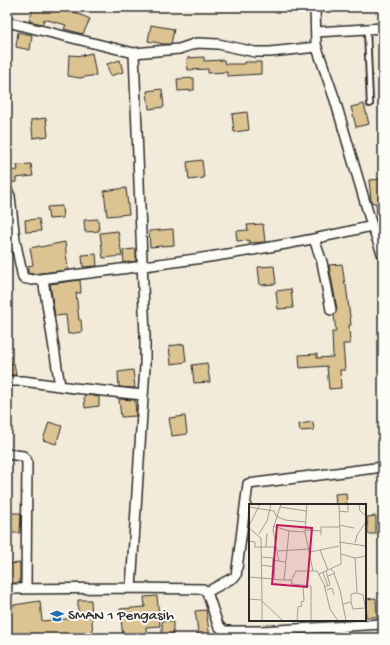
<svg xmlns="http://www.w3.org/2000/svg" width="390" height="645" font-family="'Gochi Hand',sans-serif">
	<rect width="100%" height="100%" fill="#f3ebd9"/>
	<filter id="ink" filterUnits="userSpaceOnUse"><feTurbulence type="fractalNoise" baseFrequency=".025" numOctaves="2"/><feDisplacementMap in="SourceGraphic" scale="8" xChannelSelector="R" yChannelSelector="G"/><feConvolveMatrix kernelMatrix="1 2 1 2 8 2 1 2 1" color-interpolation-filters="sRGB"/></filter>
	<g filter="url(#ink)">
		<!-- building -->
		<path fill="#dbc392" stroke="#2b2b2b" d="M34,7H55L72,11L90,19L83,34L64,29L66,25L44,19L43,24L29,21Z
			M151,25L174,29L171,44H164L148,41Z
			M18,32L32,35L30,50L16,47Z
			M92,53L96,75L80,78L68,76L69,55L84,56L83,55Z
			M204,57V61L224,60L225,64H245V62H261V74L227,76V72L208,73V69L188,70L187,58Z
			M120,60L123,72L110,76L107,64Z
			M194,78V90L178,91L177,79Z
			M162,89L164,107L149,109L147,91Z
			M364,104L369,124L356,127L351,107Z
			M247,112L249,130L234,132L232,114Z
			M46,118L48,136L33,138L31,120Z
			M202,160L204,178L189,180L187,162Z
			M31,164L33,176L16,178V182L7,183V171L18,170L17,165Z
			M382,179L383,235H382L377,221L376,203H372L371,200L369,180Z
			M126,188L129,214L107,216L104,191Z
			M62,206L63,218L49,219L47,207Z
			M39,219L41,231L26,232L25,220Z
			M98,219L99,231L85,232L84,220Z
			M263,224L265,242L249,243V240L237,241L236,231L248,230L247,225Z
			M173,229L174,245L150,247L149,231Z
			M118,231L122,256L103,258L100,233Z
			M65,242L68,270L32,274L28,273V266L33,265L30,248L40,246V247Z
			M136,249V261L124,263L123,250Z
			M96,254L97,266L83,267L82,255Z
			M342,264L345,285H346L351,325H349L350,344H343L345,370H340L341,388L329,389L327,366L300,368L299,355L317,354V358L333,357L332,332H336L334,315L337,309L329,265Z
			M274,266L276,284L260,285L258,267Z
			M80,280L81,293H76L79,320H81L82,332L68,334L66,315L55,316L50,284Z
			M291,289L293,308L278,309L276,291Z
			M184,344L186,362L171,364L169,346Z
			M14,363L16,375H7V364Z
			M207,363L210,382L194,383L192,365Z
			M133,370L135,388L119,387L118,372Z
			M88,395L99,397V406L85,408L84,396Z
			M119,399L135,400L136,416L121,417Z
			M185,416L187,434L172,436L169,418Z
			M49,422L62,426L56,444L43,440Z
			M313,422L314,430L300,431L299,424Z
			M346,493L347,505H336L335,494Z
			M10,513H21L20,533H11Z
			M376,516V534H368L367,517Z
			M20,563V583H7V564Z
			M157,596L160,626L146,627L147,638H123L120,609L145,607L144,597Z
			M376,598L377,617H366L365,599Z
			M78,600H91L93,638H81V635L52,638L7,637V606L40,601L42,621L78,618Z
			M206,610L210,638H199L195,611Z
			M162,621H173V635H162Z"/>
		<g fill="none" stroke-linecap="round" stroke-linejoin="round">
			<defs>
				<path id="lane" d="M367,29L370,104"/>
				<path id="street" d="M315,7L316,45L335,100L372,226L383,256
					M7,22L134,53L179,49L197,43L218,44L255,52H270L317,47
					M316,32L383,28
					M7,190L10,196L15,240
					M314,239L322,262L331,310
					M7,241L15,240L23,278L32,280C146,266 260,253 372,226
					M43,279L60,386
					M7,381H23L74,388L143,395
					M7,454L23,456L27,461L26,589
					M131,588L203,589L207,592L218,625L224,631H260L383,624
					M7,589L131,588L145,366V337L134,53
					M207,592L236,576L248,484L383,467
					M342,627L344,638"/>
			</defs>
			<!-- lane casing -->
			<use href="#lane" stroke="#2b2b2b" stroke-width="8"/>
			<!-- street casing -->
			<use href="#street" stroke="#2b2b2b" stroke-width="12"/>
			<!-- lane -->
			<use href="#lane" stroke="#fdfcf7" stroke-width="4.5"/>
			<!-- street -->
			<use href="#street" stroke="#fdfcf7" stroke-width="9"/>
		</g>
	</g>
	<!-- icons -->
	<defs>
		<symbol id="school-bare" viewBox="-9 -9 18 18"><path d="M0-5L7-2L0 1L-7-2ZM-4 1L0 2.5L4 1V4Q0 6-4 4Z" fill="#1f6fb2" stroke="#fdfcf7" stroke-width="2.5" paint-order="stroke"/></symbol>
	</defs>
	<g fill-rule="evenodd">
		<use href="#school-bare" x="47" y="606" width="20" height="20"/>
	</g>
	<g text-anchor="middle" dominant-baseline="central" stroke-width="4" stroke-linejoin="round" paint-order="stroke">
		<!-- poi labels -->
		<g font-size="15" fill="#2b2b2b" stroke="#fdfcf7" text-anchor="start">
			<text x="68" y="616">SMAN 1 Pengasih</text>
		</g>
	</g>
	<!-- overview -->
	<g transform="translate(249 504)">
		<rect width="117" height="117" fill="#f3ebd9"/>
		<path fill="none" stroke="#a39e93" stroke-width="1" d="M58,0L56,28L64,67M0,3L25,7L27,12L36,16L57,18M31,3L57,7M90,7L99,8V0M90,21L105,24M0,22L11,0M24,22L40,27L56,28M0,24L12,34L13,97L34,117M56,26L72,27M10,30L18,17L22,0M72,31V23H90M0,37L6,38V43H27L30,57M90,38L117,42M106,39L108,31L117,18V12L111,7L110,0M17,43L18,29M27,43L24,25L32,0M71,46L79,66M29,47L60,45M61,48L90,42M92,50L106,54L117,52M12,53L24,54L23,72M106,54L108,89L114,91L117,107M24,56L37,58M12,61L26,63L25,75M74,69L79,82M70,70L92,60L90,0M85,70L91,86L97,117M79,72L86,69L82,65M0,73L35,76L40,27M35,76H42L43,80L62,82V117M42,77L47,67H68L75,80L81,105L89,117M75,83L81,81L77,67M78,86L83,84L85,91M0,95L12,96M102,98V90L108,89M94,100L102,98L104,105L116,104M13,117V97M48,117L49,103L53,102L52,98L55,97L54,81"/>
		<path fill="#c2185b" fill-opacity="0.15" stroke="#c2185b" stroke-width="2" d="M28,21L63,24L58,83L23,80Z"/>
		<rect width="117" height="117" fill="none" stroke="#2b2b2b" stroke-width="2"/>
	</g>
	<!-- margin -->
	<rect width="390" height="645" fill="none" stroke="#fdfcf7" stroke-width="24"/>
	<rect x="12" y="12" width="366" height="621" fill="none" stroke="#2b2b2b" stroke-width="1.5" filter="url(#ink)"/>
</svg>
